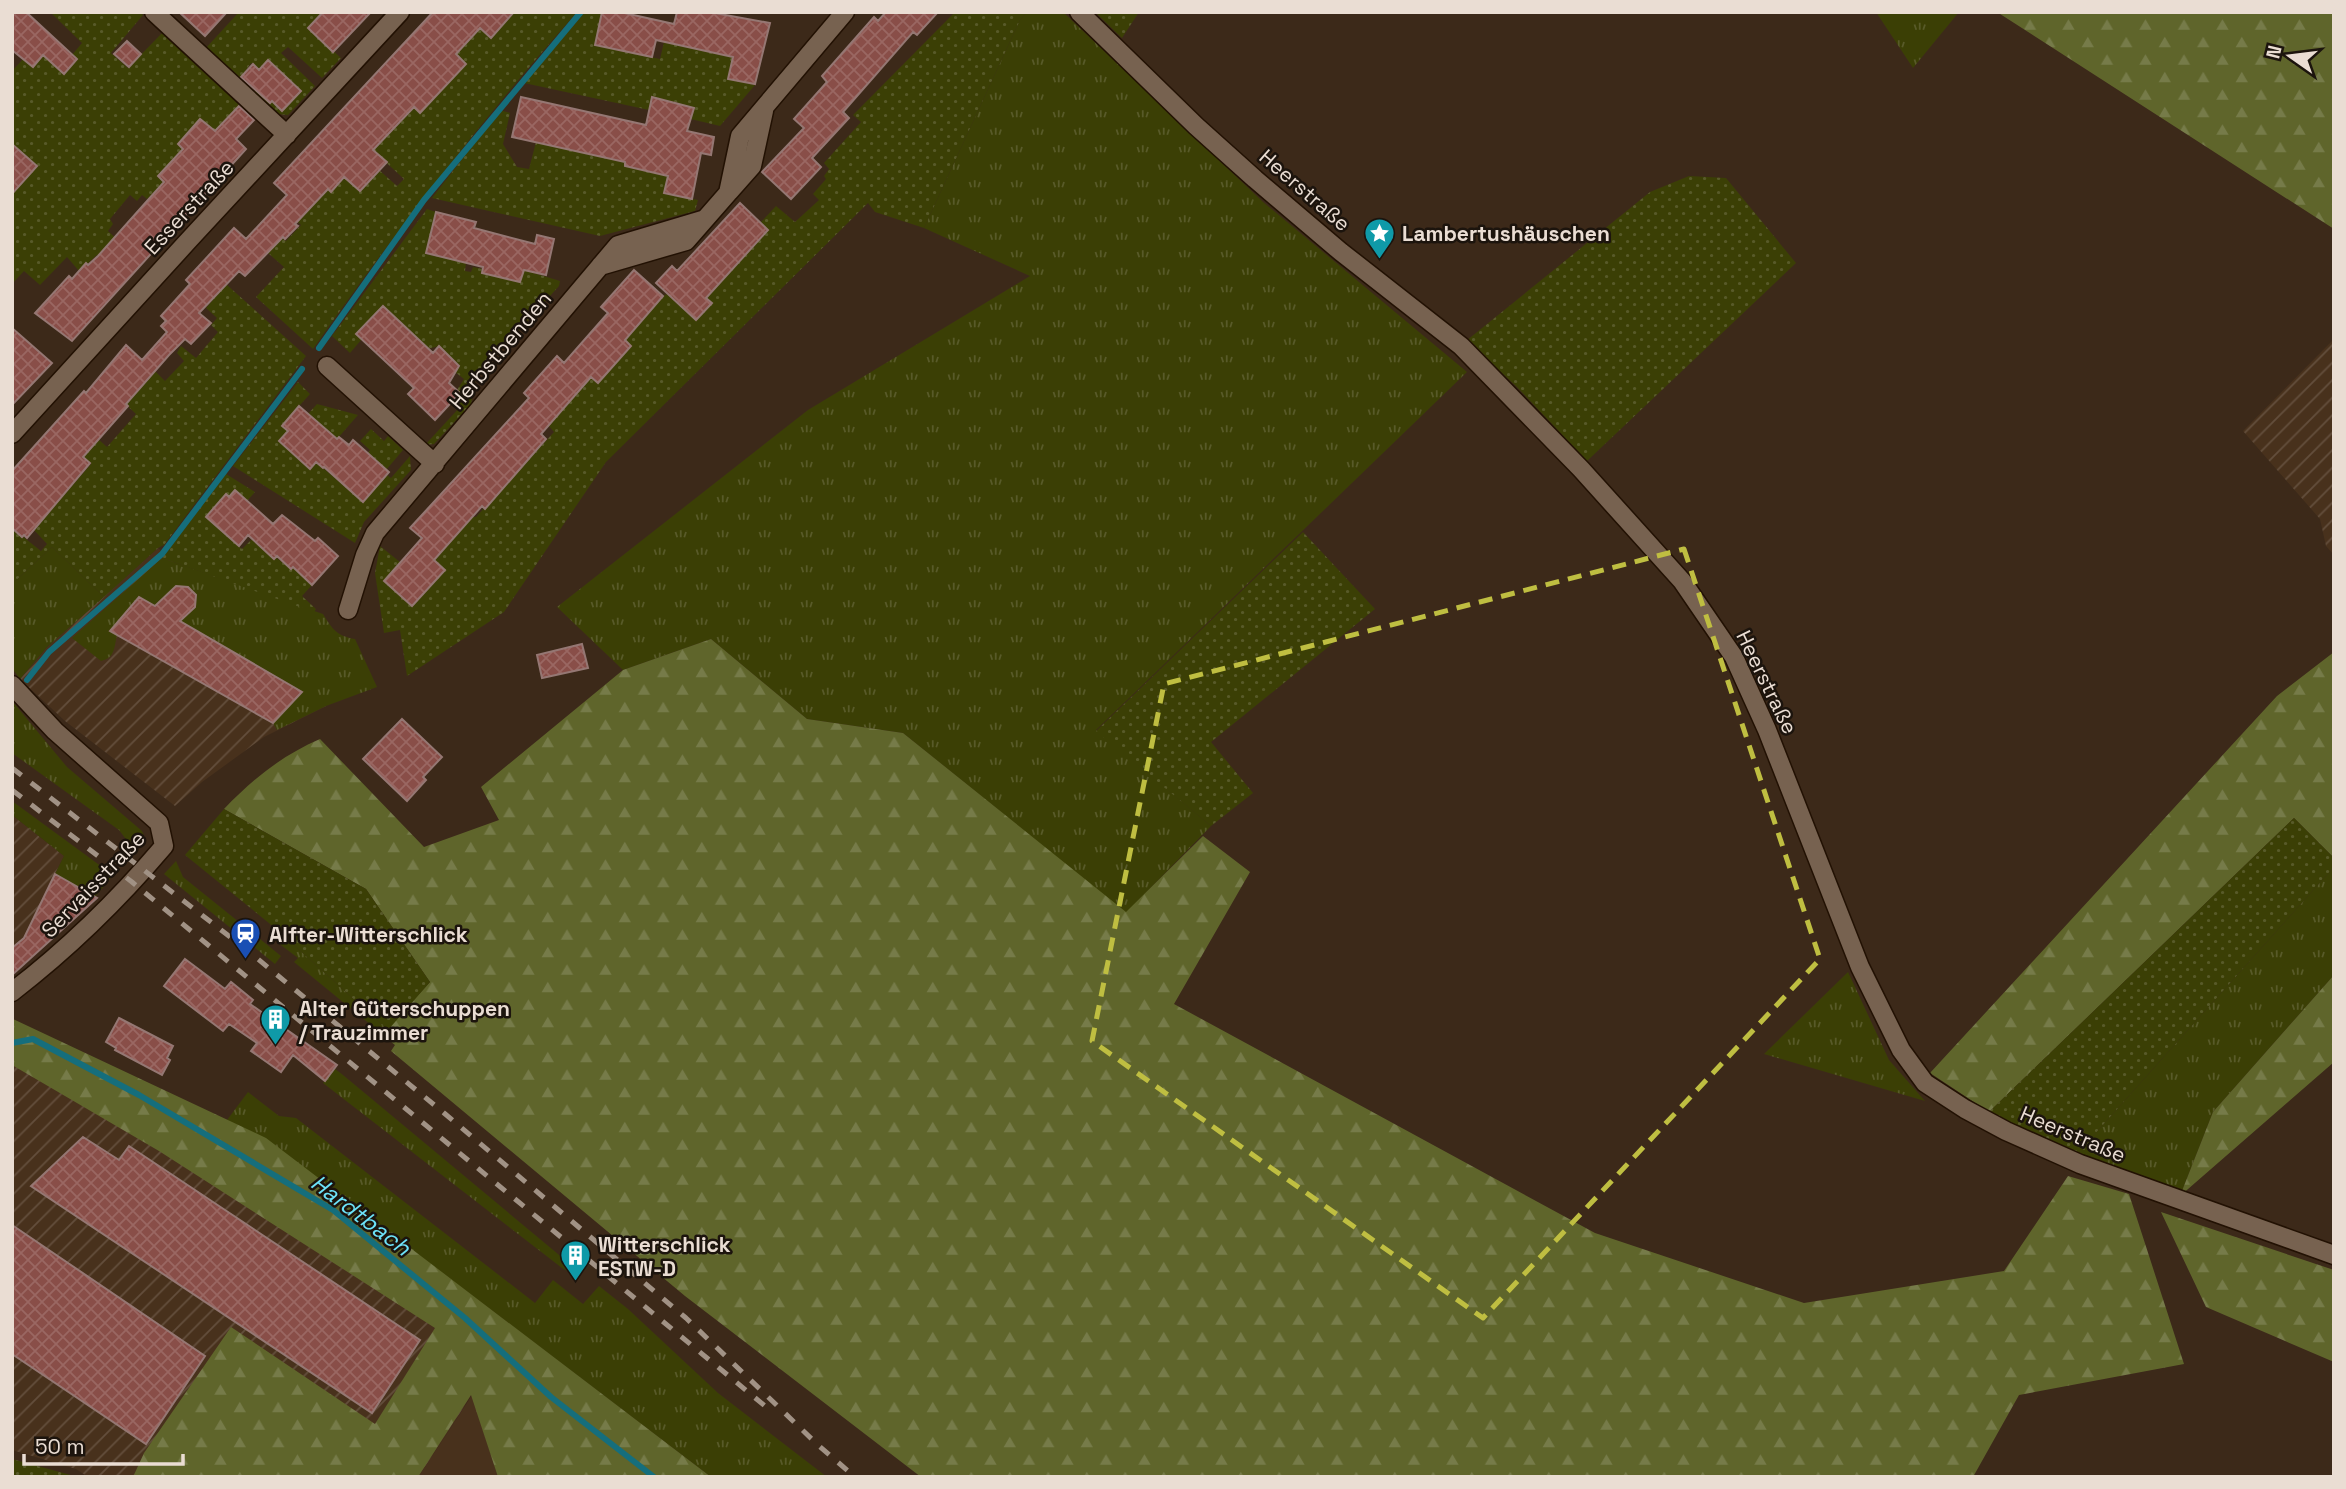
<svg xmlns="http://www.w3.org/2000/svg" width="2346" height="1489" font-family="'Space Grotesk',sans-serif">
	<defs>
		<pattern id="industrial-furrows" width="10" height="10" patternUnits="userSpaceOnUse" patternTransform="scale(1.75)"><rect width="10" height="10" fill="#48311c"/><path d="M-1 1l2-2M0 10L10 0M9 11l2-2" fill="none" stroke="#634e3c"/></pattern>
		<pattern id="grass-tufts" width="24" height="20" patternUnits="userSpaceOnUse" patternTransform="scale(1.75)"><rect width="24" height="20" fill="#3b3f05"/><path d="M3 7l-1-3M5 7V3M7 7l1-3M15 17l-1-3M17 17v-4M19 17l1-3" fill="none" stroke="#585a29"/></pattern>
		<pattern id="forest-firs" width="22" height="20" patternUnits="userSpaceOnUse" patternTransform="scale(1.75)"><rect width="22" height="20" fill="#5f652b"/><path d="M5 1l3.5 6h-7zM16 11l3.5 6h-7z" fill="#767b49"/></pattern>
		<pattern id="park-dots" width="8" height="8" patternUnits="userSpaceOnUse" patternTransform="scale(1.75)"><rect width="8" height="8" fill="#3b3f05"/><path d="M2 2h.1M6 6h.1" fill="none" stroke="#585a29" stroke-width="1.8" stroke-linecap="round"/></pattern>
		<pattern id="building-cross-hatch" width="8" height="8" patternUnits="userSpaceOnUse" patternTransform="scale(1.75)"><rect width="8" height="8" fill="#894e48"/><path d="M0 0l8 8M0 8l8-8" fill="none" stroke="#9a6762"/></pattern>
	</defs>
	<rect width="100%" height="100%" fill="#3c2919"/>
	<!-- built -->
	<path fill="#48311c" d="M472,1395L498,1477H418L452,1426Z"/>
	<!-- industrial -->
	<path fill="url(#industrial-furrows)" d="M2334,339V555L2326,546L2320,519L2243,431Z
		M158,548L326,706L264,737L202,782L175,806L65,721L20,679L47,647Z
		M12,815L64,856L55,874L97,898L12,975Z
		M12,1045L507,1337L452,1426L418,1477H88L76,1469L12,1450Z"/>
	<!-- grass -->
	<path fill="url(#grass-tufts)" d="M1027,12H1063L1263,202L1467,372L1096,730L1211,826L1126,913L903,733L807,719L711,639L623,670L557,607L808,410L1030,276L924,228L1020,20Z
		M1876,12H1959L1913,68Z
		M52,547L104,597L47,647L20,679L12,668V584Z
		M162,558L323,614C332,629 337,636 355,639L377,687L326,706L277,730L273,723L302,691L139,598L110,631L117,635C114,648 115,658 101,661L72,638Z
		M12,701L67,767L142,831L145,838L135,851L119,830L12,753Z
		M12,801L113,875L95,897L55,874L64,856L12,815Z
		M176,861L183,877L281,956L275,964L164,874Z
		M2334,867V975L2213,1112L2180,1196L2075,1156Z
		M275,928L388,1030L382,1034L294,962L298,958L269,936Z
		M1848,972L1889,1060L1925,1101L1764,1054Z
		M318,1056L343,1075L576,1269L569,1272L562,1268L323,1083L331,1073L320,1064L314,1072L308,1067Z
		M248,1092L279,1116L296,1118L535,1303L553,1280L583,1304L599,1286L628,1309L718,1393L827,1477H711L266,1139L227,1120Z"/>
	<!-- forest -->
	<path fill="url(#forest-firs)" d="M1997,12H2334V229Z
		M711,639L807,719L903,733L1126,912L1203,836L1250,872L1174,1004L1595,1233L1804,1303L2004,1271L2068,1176L2129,1194L2184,1364L2019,1395L1973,1477H921L685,1296L391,1051L395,1045L382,1035L430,982L366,889L224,809C253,779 281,756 320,739L424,847L499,820L481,787L623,670Z
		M2334,652V858L2294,818L1989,1112L1930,1073L2277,696Z
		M2334,975V1062L2180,1196L2213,1112Z
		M13,1019L266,1138L711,1477H498L471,1395L418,1477H133L144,1453L231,1327L375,1424L435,1328L159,1151L12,1065Z
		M2161,1212L2334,1270V1362L2206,1307Z"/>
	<!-- park -->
	<path fill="url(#park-dots)" d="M50,12H141L143,15L111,53L128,68L163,32L240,105L222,126L158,176L164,182L147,199L142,195L137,201L130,195L110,219L113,224L108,231L122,244L104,261L97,255L79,271L67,257L40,285L24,271L12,284V194L37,166L12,144V71L24,58L33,66L43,55L64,74L77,60L72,55L82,43Z
		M239,12H323L309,28L341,58L322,78L288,47L281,53L315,86L288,115L276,114L253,93L279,70L269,60L258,69L251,63L239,80L205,49Z
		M505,12L521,14L523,12H577C482,119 395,232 313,349L256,297L284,267L268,253L281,238L286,241L301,225L295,219L306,212L328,189L331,191L337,185L331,165L359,191L379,170L397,186L404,179L353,132L386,137L393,129L385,121L394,89L420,113L466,64L456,54L480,28L490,37Z
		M585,12H602L595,45L660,59L664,42L733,57L728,79L755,85L720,126L678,116L679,103L652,97L649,110L524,83Z
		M955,12H1027L1020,20L924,228L875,212L868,203L606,462L504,612L407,676L400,630L384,633L375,573L380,546L400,562L384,581L412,606L445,570L435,560L440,554L472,517H476L554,432L548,425L586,382L592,377L599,382L631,346L625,340L663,296L667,294L695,319L711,303L706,298L768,230L761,222L776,206L795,222L819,200L813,194L826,179L824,176L829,169L824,163L861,122L853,115Z
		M1095,12H1139L1122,38Z
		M500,110L510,113L503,144L517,167L529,169L536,142L609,159L630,143L625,166L668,176L665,193L698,200L695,211L600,236L432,198Z
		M1689,176L1726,178L1796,263L1587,461L1516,386L1466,341L1650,192Z
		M427,209L436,212L426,254L466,263L465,271L471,272L473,267L483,269L482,273L520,282L524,270L560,281L559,286L476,378L471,404L434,444L425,445L460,407L457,390L464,379L455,372L460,366L439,346L428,349L383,306L357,334L362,339L350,353L332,336Z
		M226,284L306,356L164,545L158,548L104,597L52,547L12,584V528L41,551L47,544L34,530L91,464L83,457L98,439L107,447L136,414L119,398L137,392L155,371L165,381L184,361L177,353L181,346L196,358L218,332L211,325L217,318L206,308Z
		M298,382L310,394L282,425L288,431L279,441L310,469L316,462L363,502L387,475L391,478L410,456L411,470L364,522L355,543L233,466Z
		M317,404L358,415L337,439L308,414Z
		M371,429L384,441L388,436L403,450L386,470L368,453L370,450L360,441Z
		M226,474L255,492L247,501L235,490L229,497L226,495L206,517L242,549L252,539L291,569L293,567L312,585L302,596L316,609L314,612L162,558Z
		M1303,532L1375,609L1211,742L1253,793L1211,826L1096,731Z
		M224,809L366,889L430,982L388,1030L275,928L185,855Z
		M2294,818L2334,858V867L2075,1156L1989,1112Z
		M12,1459L78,1477H12Z"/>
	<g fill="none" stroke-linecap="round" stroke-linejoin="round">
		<!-- stream -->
		<path stroke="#156e7c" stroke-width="6" d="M319,348L424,200L581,12
			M27,680L49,652L162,554L302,369
			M12,1043L33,1039L139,1095L333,1210L465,1318L551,1397L654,1477"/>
	</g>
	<!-- building -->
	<path fill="url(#building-cross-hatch)" stroke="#957773" stroke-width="2" d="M12,12H26L77,59L64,74L43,55L33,67L12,50Z
		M179,12H227L205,36Z
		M323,12H371L333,52L308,28Z
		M433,12H514L491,38L480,28L456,54L466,64L420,113L414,107L373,150L387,162L360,191L344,177L331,192L328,189L295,224L298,226L285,239L283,237L245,276L239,271L199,313L211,323L191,344L185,339L169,355L126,404L128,406L83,457L90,463L27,538L24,535L22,537L12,528V471L84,391L86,393L126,345L142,360L167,332L161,326L166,321L161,316L190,284L186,280L234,228L246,239L287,195L274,183Z
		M602,12H620L674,24L677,12H709L770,23L755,84L728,79L733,57L656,40L652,57L595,45Z
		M886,12H938L917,35L913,32L843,112L849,118L812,158L821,167L791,199L762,172L804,128L794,119L827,82L822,76L874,17L878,21Z
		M127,41L141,54L129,67L114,54Z
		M268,60L301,91L282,111L272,101L270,103L241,77L253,64L259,70Z
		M521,97L646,125L652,97L694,108L687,131L714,137L711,155L701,153L692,199L664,193L668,176L625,166V162L512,137Z
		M239,106L254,120L236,139L246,149L72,341L35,313L69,276L72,279L86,263L88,265L98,256L164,182L158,176L183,149L178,144L200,119L215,131Z
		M12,144L37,166L12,194Z
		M740,203L768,230L706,298L712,303L696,320L656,283L672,266L677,271Z
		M436,212L476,222L474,228L535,244L537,235L554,239L546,275L524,270L520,282L482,273L483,267L426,253Z
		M634,270L663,296L625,340L631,346L598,383L591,377L541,434L546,439L485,509L482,506L434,560L445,570L412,606L384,581L422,538L410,528L529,398L524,393L557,356L564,363L608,313L601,307Z
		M383,306L433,353L439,346L459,366L449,383L460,393L435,420L408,394L414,388L356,334Z
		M12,328L52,363L12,405Z
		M299,406L337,439L339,437L349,445L353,440L389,472L363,502L324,467L323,468L316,462L310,469L279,441L288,431L282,426Z
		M235,490L273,524L282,515L315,541L318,538L338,556L312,585L293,567L291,569L277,556L274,559L248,535L239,546L206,517L226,494L229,497Z
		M176,586L188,587L196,595L195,607L180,621L302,692L273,723L110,631L139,597L155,606Z
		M582,644L588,668L542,678L537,655Z
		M402,719L442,757L423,777L426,780L407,801L363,759Z
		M55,874L97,898L12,975V948L24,938Z
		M185,959L225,989L231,982L253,1000L250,1004L337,1065L325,1081L293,1055L281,1072L251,1051L257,1043L229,1024L223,1031L164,986Z
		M119,1018L173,1046L167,1058L170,1060L162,1075L115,1050L116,1048L106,1042Z
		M83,1137L119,1160L129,1146L420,1340L372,1413L31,1186Z
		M12,1225L205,1356L146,1444L12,1354Z"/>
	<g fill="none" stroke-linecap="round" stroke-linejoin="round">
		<defs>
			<path id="street" d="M154,12L287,135
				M1079,12L1196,126L1255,179L1341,252L1461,346L1581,469L1682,581L1734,657L1767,730L1860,967L1901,1050L1925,1083L1965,1109L2006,1131L2080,1164L2334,1255
				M729,192L752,166L764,111
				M600,266L686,241L728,193L740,136L845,12
				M327,366L435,464
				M12,434L188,241L400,12
				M348,610L365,555L375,533L618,245L705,219
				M12,685L55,731L159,823L164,846C119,899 68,949 12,992"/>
		</defs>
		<!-- street casing -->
		<use href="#street" stroke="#221103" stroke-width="21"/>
		<!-- street -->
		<use href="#street" stroke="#776250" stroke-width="18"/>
		<!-- rail -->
		<path stroke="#a19285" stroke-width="5" stroke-dasharray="12 12" stroke-linecap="butt" d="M12,768L247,950L444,1113L686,1318L818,1445L855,1477
			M12,790L132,882L765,1406"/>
	</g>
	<!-- marked area -->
	<path fill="none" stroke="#bfbe41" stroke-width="5" stroke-dasharray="14 9" stroke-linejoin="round" d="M1684,549L1820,959L1483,1318L1092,1041L1164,684Z"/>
	<!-- icons -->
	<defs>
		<symbol id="sight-pin" viewBox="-11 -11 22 30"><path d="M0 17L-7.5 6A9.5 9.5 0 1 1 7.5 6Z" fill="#0f9aa8" stroke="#1c140d"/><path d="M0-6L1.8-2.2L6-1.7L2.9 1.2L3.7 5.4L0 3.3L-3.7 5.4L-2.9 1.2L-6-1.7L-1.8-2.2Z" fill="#fff"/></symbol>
		<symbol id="station-pin" viewBox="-11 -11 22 30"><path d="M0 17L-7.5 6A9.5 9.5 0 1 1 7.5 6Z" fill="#1a4fb4" stroke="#1c140d"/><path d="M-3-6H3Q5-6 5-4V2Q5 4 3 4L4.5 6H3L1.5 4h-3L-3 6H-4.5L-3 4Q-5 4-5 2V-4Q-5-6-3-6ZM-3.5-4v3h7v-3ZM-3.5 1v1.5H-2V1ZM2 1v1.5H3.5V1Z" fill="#fff"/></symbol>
		<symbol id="building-pin" viewBox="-11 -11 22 30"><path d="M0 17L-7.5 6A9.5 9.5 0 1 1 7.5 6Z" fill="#0f9aa8" stroke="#1c140d"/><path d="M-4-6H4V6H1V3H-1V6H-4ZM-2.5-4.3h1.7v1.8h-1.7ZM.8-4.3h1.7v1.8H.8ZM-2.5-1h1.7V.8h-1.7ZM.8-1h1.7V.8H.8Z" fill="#fff"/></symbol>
	</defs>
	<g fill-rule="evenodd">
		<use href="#sight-pin" x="1362" y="216" width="35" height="47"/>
		<use href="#station-pin" x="228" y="916" width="35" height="47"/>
		<use href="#building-pin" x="258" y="1002" width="35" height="47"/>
		<use href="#building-pin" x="558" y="1238" width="35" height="47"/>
	</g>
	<g text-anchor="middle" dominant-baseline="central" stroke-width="5" stroke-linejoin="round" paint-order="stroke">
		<!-- street labels -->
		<g font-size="21" fill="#eaddd3" stroke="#1c140d">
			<text transform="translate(1305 190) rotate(41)">Heerstraße</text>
			<text transform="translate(189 207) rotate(-47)">Esserstraße</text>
			<text transform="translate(500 350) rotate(-50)">Herbstbenden</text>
			<text transform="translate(1767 682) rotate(64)">Heerstraße</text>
			<text transform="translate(93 884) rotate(-46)">Servaisstraße</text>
			<text transform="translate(2073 1134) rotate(23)">Heerstraße</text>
		</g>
		<!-- poi labels -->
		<g font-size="21" font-weight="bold" fill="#eaddd3" stroke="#1c140d" text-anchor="start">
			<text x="1402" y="233">Lambertushäuschen</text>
			<text x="269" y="934">Alfter-Witterschlick</text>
			<text x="299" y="1008">Alter Güterschuppen<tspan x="299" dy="24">/ Trauzimmer</tspan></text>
			<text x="598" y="1244">Witterschlick<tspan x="598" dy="24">ESTW-D</tspan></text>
		</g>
		<!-- water labels -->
		<g font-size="23" font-style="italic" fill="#6de3f9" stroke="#1c140d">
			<text transform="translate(361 1215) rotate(37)">Hardtbach</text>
		</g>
	</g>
	<!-- border -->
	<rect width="2346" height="1489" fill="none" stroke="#eaddd3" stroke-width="28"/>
	<!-- north arrow -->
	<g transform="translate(2290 56) rotate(284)" stroke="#1c140d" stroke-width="5" paint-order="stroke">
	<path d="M0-5L12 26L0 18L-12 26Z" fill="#eaddd3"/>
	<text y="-10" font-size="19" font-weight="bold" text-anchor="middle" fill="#eaddd3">N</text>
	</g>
	<!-- scale -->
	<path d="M24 1454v10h159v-10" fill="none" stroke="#eaddd3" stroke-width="3.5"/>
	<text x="35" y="1454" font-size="21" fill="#eaddd3" stroke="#1c140d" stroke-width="5" paint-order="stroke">50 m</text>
</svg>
